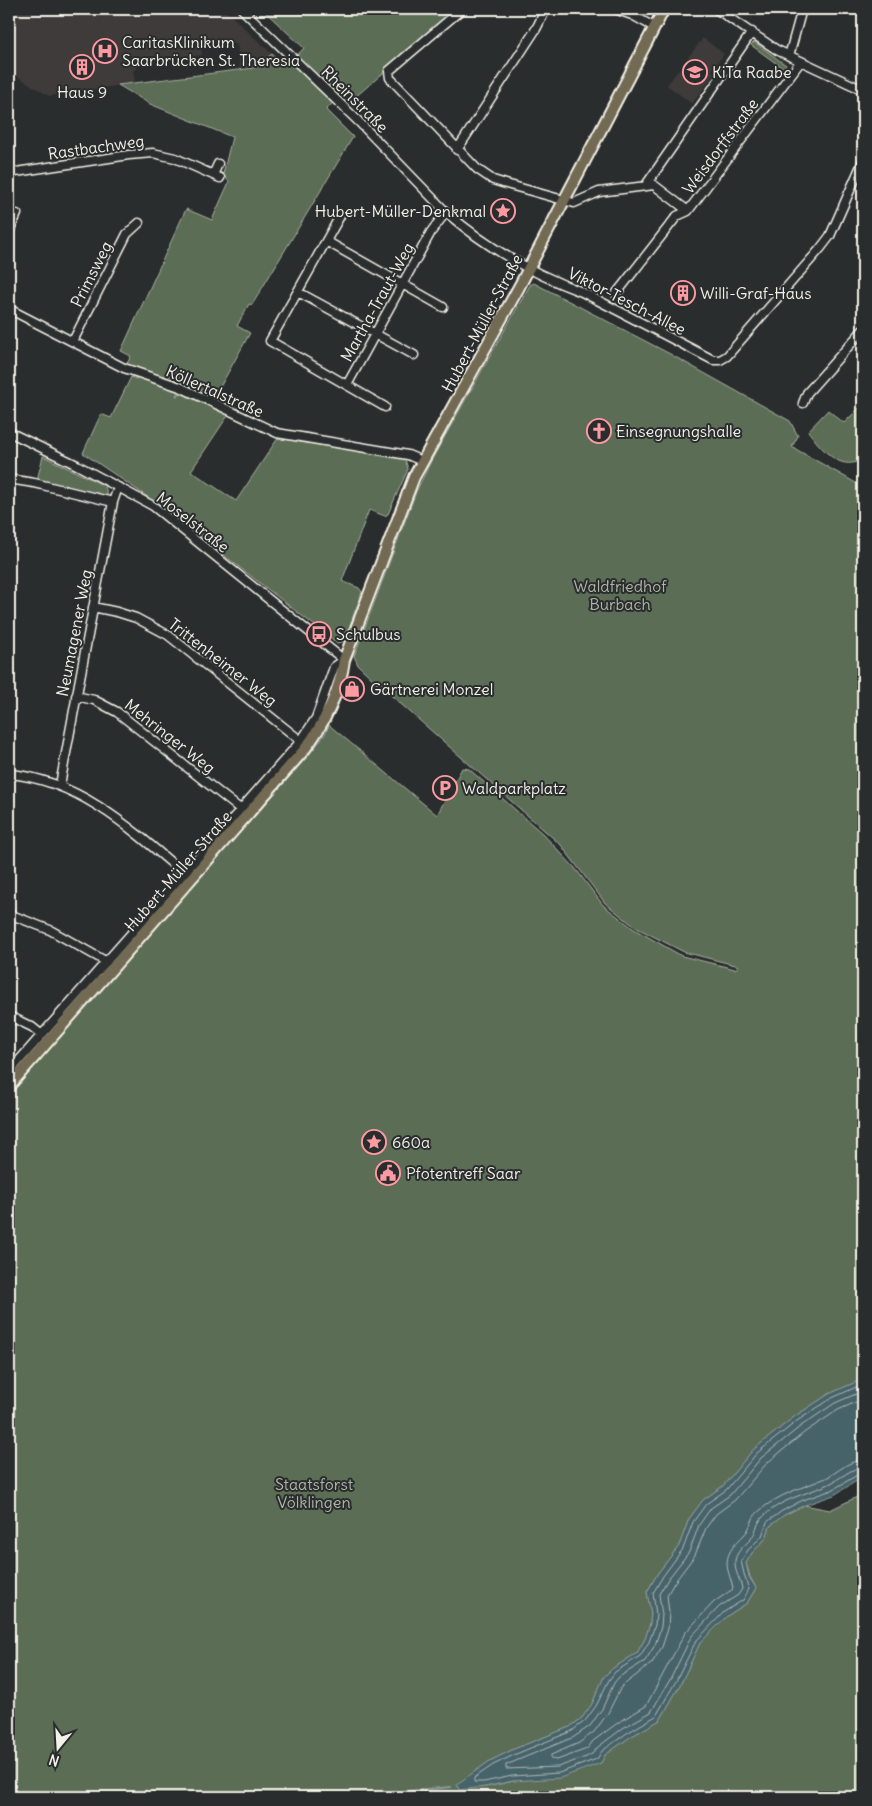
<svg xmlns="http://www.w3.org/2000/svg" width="872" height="1806" font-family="Delius,sans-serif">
	<rect width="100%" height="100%" fill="#2a2d2e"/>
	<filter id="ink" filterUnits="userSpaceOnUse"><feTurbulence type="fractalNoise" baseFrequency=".02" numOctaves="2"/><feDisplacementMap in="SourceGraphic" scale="10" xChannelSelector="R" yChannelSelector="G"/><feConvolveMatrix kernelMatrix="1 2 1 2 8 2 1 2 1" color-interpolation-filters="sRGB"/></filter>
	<g filter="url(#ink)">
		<!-- built -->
		<path fill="#3f3b3b" d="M9,9H224L272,54L254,68L240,69L237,43L201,48L202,55L136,64V70H133L135,83L49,96L17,76L9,77Z
			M703,38L724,54L712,70L715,73L692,104L667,85Z"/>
		<!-- green -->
		<path fill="#5c6d56" stroke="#a8af9f" d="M262,9H458L354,98L345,90L326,110L353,137L252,305L249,304L237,326L250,333L215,396L183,381L176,396H177L180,391L229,414L191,471L236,501L278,438L405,459L408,469L388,514L385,516L369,510L342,581L359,588L362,592L345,639L342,642L337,643L158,504L83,453L101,414L111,418L131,377L136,379L137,378L123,371L131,356L121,351L186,209L212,220L229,182L223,174L232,137L150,104L118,85L254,68L272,54L287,66L304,48Z
			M754,42L786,65L787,68L784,73L782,72L784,69L751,45Z
			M534,283L670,354L790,421L798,436L792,447L863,487V1379L829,1394L794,1417L753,1450L723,1486L703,1500L689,1519L679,1546L658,1573L647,1592L651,1613L650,1624L645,1639L637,1653L612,1669L604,1677L592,1704L582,1718L570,1727L514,1749L490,1761L458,1784L459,1789L485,1787L601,1763L605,1755L630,1737L660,1720L681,1683L700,1643L727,1616L747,1603L756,1588L750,1577L746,1563L752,1553L766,1538L770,1526L784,1515L804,1505L830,1510L863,1494V1797H9V1096L182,897L310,754L325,734L329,725L437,815L462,768L469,769L543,834L575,868L603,905L634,929L682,956L735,969L739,966L684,952L635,927L605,903L561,845L377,683L358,665L354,656L416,492L431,461L530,285Z
			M863,404V458C860,460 856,463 852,463C834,466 818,444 808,431L828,410L844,423Z
			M43,456L105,486L108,498L37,480Z"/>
		<!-- water -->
		<path fill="#47636b" stroke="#8c9c9d" d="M863,1379V1477L834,1495L805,1505L784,1515L770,1526L766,1538L752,1553L746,1563L749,1577L756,1588L747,1603L727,1616L700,1643L681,1683L660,1720L630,1737L605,1755L601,1763L560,1778L513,1781L485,1787L459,1790L457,1784L490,1761L514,1749L570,1727L582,1718L592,1704L604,1677L612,1669L637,1653L645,1639L650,1624L651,1613L647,1592L658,1573L679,1546L689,1519L703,1500L723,1486L753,1450L794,1417L829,1394Z"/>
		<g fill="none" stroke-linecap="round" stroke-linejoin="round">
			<!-- shore -->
			<path stroke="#afb8b6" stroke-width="1" d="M863,1384L832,1398L797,1421L757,1453L726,1490L706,1504L693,1522L683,1549L663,1576L653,1593L656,1614L655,1625L649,1642L640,1656L615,1672L609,1680L596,1706L585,1721L572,1731L516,1754L493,1765L474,1778V1782H484L512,1776L559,1773L597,1759L602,1751L627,1733L656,1716L676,1681L696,1641L724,1612L743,1600L749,1589L745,1578L741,1561L748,1550L762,1536L767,1522L782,1511L803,1500L832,1490L859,1474H863
				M863,1391L835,1403L801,1426L761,1458L730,1495L711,1508L699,1525L689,1552L668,1579L659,1594L662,1615L661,1627L655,1645L645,1661L619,1677L614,1683L602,1709L590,1726L574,1737L506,1765V1769L558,1767L586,1757L592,1754L598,1747L623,1728L651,1712L671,1678L691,1637L719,1607L738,1595L742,1589C741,1581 735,1572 735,1564C734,1553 745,1545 751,1539C756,1532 757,1524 761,1519C779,1499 807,1494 829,1484C840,1479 851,1468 863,1467
				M863,1399L838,1410L805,1432L767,1463L735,1500L716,1514L706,1528L695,1555L674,1583L667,1595L669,1613L668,1629L662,1647L652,1663L621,1687L608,1713L594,1732L579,1743L551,1755V1759L557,1760L587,1749L593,1741L619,1722L646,1706L685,1633L714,1602L733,1589C732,1581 727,1572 727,1563C727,1551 737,1542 744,1535C751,1528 751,1518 758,1512C778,1494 802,1488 826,1478C838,1472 849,1460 863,1460"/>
			<!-- stream -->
			<path stroke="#8c9c9d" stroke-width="2" d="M399,1797L409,1791L451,1787"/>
			<defs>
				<path id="minor" d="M242,9L358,121L446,212C485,246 533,274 582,292L713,360H720L727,356L820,249L830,236L863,161
					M462,9L389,71L390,78L477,169L493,180L506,184L574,203L599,192L654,185L688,211L801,61
					M615,9L632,15L654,27
					M716,9L777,50L863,90
					M789,56L802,9
					M457,150L536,29L546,9
					M9,173L129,155L153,153L175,158L220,178
					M213,175L218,164
					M646,185L752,32
					M340,216L270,341L385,407
					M9,232L17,214
					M326,241L443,307
					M298,292L414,355
					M616,294L677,216L688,211
					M9,309L124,368L180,387L277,433L408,455L422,461
					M73,341L127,234L139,223
					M347,385L431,232L446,212
					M803,403L807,393L863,330
					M9,432L77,465L153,506L344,660L334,667L316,718L301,741L9,1072
					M9,479L34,483L113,502
					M93,607L117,612L136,618L168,635L301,741
					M76,696L94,700L117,712L240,809
					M9,774C79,780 132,829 183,873
					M60,785L113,502L118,487
					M9,914L50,930L107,962
					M9,1016L32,1027L42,1035"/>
				<path id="major" d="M9,1086L304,750C323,726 340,692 344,660L414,477L519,287L664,9"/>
			</defs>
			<!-- minor casing -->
			<use href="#minor" stroke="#f4f1e8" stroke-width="11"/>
			<!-- major casing -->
			<use href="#major" stroke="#f4f1e8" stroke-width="14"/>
			<!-- minor -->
			<use href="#minor" stroke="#2a2d2e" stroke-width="8"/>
			<!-- major -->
			<use href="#major" stroke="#726b52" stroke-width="10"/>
		</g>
	</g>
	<!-- icons -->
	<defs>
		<symbol id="hospital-ring" viewBox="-11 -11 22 22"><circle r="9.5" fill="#2a2d2e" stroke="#ff9aa2" stroke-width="1.5"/><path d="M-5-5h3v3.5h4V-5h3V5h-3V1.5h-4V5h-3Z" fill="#ff9aa2"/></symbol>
		<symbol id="building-ring" viewBox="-11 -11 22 22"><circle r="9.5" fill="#2a2d2e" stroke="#ff9aa2" stroke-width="1.5"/><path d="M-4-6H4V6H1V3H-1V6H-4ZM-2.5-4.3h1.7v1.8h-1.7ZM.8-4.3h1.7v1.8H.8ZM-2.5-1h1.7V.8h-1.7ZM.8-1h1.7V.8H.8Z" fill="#ff9aa2"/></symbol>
		<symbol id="school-ring" viewBox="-11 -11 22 22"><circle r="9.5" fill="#2a2d2e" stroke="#ff9aa2" stroke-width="1.5"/><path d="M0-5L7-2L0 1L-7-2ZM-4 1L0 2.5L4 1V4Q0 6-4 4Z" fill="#ff9aa2"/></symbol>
		<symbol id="sight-ring" viewBox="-11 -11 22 22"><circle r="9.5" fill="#2a2d2e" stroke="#ff9aa2" stroke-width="1.5"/><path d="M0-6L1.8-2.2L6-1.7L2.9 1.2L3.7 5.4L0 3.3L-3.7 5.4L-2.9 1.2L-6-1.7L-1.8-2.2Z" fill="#ff9aa2"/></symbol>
		<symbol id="church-ring" viewBox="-11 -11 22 22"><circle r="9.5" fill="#2a2d2e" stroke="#ff9aa2" stroke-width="1.5"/><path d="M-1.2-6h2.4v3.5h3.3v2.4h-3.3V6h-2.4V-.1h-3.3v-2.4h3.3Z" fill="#ff9aa2"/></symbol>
		<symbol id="bus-ring" viewBox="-11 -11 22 22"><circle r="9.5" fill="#2a2d2e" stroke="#ff9aa2" stroke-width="1.5"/><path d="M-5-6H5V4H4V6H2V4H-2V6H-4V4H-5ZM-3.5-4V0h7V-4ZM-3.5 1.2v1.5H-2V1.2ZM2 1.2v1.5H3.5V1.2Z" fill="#ff9aa2"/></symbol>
		<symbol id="shop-ring" viewBox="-11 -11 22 22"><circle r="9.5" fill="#2a2d2e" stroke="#ff9aa2" stroke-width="1.5"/><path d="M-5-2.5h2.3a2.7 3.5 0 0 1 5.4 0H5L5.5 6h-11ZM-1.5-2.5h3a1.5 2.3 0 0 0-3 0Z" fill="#ff9aa2"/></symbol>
		<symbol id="parking-ring" viewBox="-11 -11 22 22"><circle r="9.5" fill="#2a2d2e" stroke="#ff9aa2" stroke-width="1.5"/><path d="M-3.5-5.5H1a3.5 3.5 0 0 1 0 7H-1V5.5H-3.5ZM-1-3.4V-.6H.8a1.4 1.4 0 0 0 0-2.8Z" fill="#ff9aa2"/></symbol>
		<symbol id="civic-ring" viewBox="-11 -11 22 22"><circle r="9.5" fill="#2a2d2e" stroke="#ff9aa2" stroke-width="1.5"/><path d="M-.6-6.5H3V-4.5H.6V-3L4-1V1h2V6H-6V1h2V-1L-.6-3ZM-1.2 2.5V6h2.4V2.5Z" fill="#ff9aa2"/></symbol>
	</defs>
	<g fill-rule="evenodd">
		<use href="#hospital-ring" x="91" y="37" width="28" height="28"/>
		<use href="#building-ring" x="68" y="53" width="28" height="28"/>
		<use href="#school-ring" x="681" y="58" width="28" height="28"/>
		<use href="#sight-ring" x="489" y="197" width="28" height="28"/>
		<use href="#building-ring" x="669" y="279" width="28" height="28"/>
		<use href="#church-ring" x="585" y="417" width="28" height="28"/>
		<use href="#bus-ring" x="305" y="620" width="28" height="28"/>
		<use href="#shop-ring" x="338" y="675" width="28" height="28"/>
		<use href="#parking-ring" x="431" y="774" width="28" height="28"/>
		<use href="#sight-ring" x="360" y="1128" width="28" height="28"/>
		<use href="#civic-ring" x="374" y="1159" width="28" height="28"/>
	</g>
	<g text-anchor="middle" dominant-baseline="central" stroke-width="4" stroke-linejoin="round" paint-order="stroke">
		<!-- poi labels -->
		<g font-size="16" fill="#f4f1e8" stroke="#2a2d2e" text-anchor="start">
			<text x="122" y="42">CaritasKlinikum<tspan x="122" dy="18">Saarbrücken St. Theresia</tspan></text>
			<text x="712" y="72">KiTa Raabe</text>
			<text x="82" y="92" text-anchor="middle">Haus 9</text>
			<text x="486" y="211" text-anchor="end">Hubert-Müller-Denkmal</text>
			<text x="700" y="293">Willi-Graf-Haus</text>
			<text x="616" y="431">Einsegnungshalle</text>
			<text x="336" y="634">Schulbus</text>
			<text x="370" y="689">Gärtnerei Monzel</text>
			<text x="462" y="788">Waldparkplatz</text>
			<text x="392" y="1142">660a</text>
			<text x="406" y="1173">Pfotentreff Saar</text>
		</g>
		<!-- street labels -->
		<g font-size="16" fill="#f4f1e8" stroke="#2a2d2e">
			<text transform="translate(355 99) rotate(45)">Rheinstraße</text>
			<text transform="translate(720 146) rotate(-53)">Weisdorffstraße</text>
			<text transform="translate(96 147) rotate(-8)">Rastbachweg</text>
			<text transform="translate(91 274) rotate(-63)">Primsweg</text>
			<text transform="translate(627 301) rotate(27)">Viktor-Tesch-Allee</text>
			<text transform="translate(377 302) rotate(-61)">Martha-Traut-Weg</text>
			<text transform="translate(482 323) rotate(-62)">Hubert-Müller-Straße</text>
			<text transform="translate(215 391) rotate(24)">Köllertalstraße</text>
			<text transform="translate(193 522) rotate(38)">Moselstraße</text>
			<text transform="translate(74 633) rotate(-79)">Neumagener Weg</text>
			<text transform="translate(223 662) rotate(38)">Trittenheimer Weg</text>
			<text transform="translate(170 736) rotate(38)">Mehringer Weg</text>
			<text transform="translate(178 871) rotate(-49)">Hubert-Müller-Straße</text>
		</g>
		<!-- park labels -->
		<g font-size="16" fill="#b0b6a6" stroke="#2a2d2e">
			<text x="620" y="586">Waldfriedhof<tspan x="620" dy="18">Burbach</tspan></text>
			<text x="314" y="1484">Staatsforst<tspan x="314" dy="18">Völklingen</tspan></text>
		</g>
	</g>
	<!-- margin -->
	<rect width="872" height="1806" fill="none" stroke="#2a2d2e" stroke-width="30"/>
	<rect x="15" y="15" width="842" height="1776" fill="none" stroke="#f4f1e8" stroke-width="2" filter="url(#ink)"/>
	<!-- north arrow -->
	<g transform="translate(58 1748) rotate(198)" stroke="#2a2d2e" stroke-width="4" paint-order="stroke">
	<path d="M0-4L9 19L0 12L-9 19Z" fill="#f4f1e8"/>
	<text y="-8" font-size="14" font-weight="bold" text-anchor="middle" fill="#f4f1e8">N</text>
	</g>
</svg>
